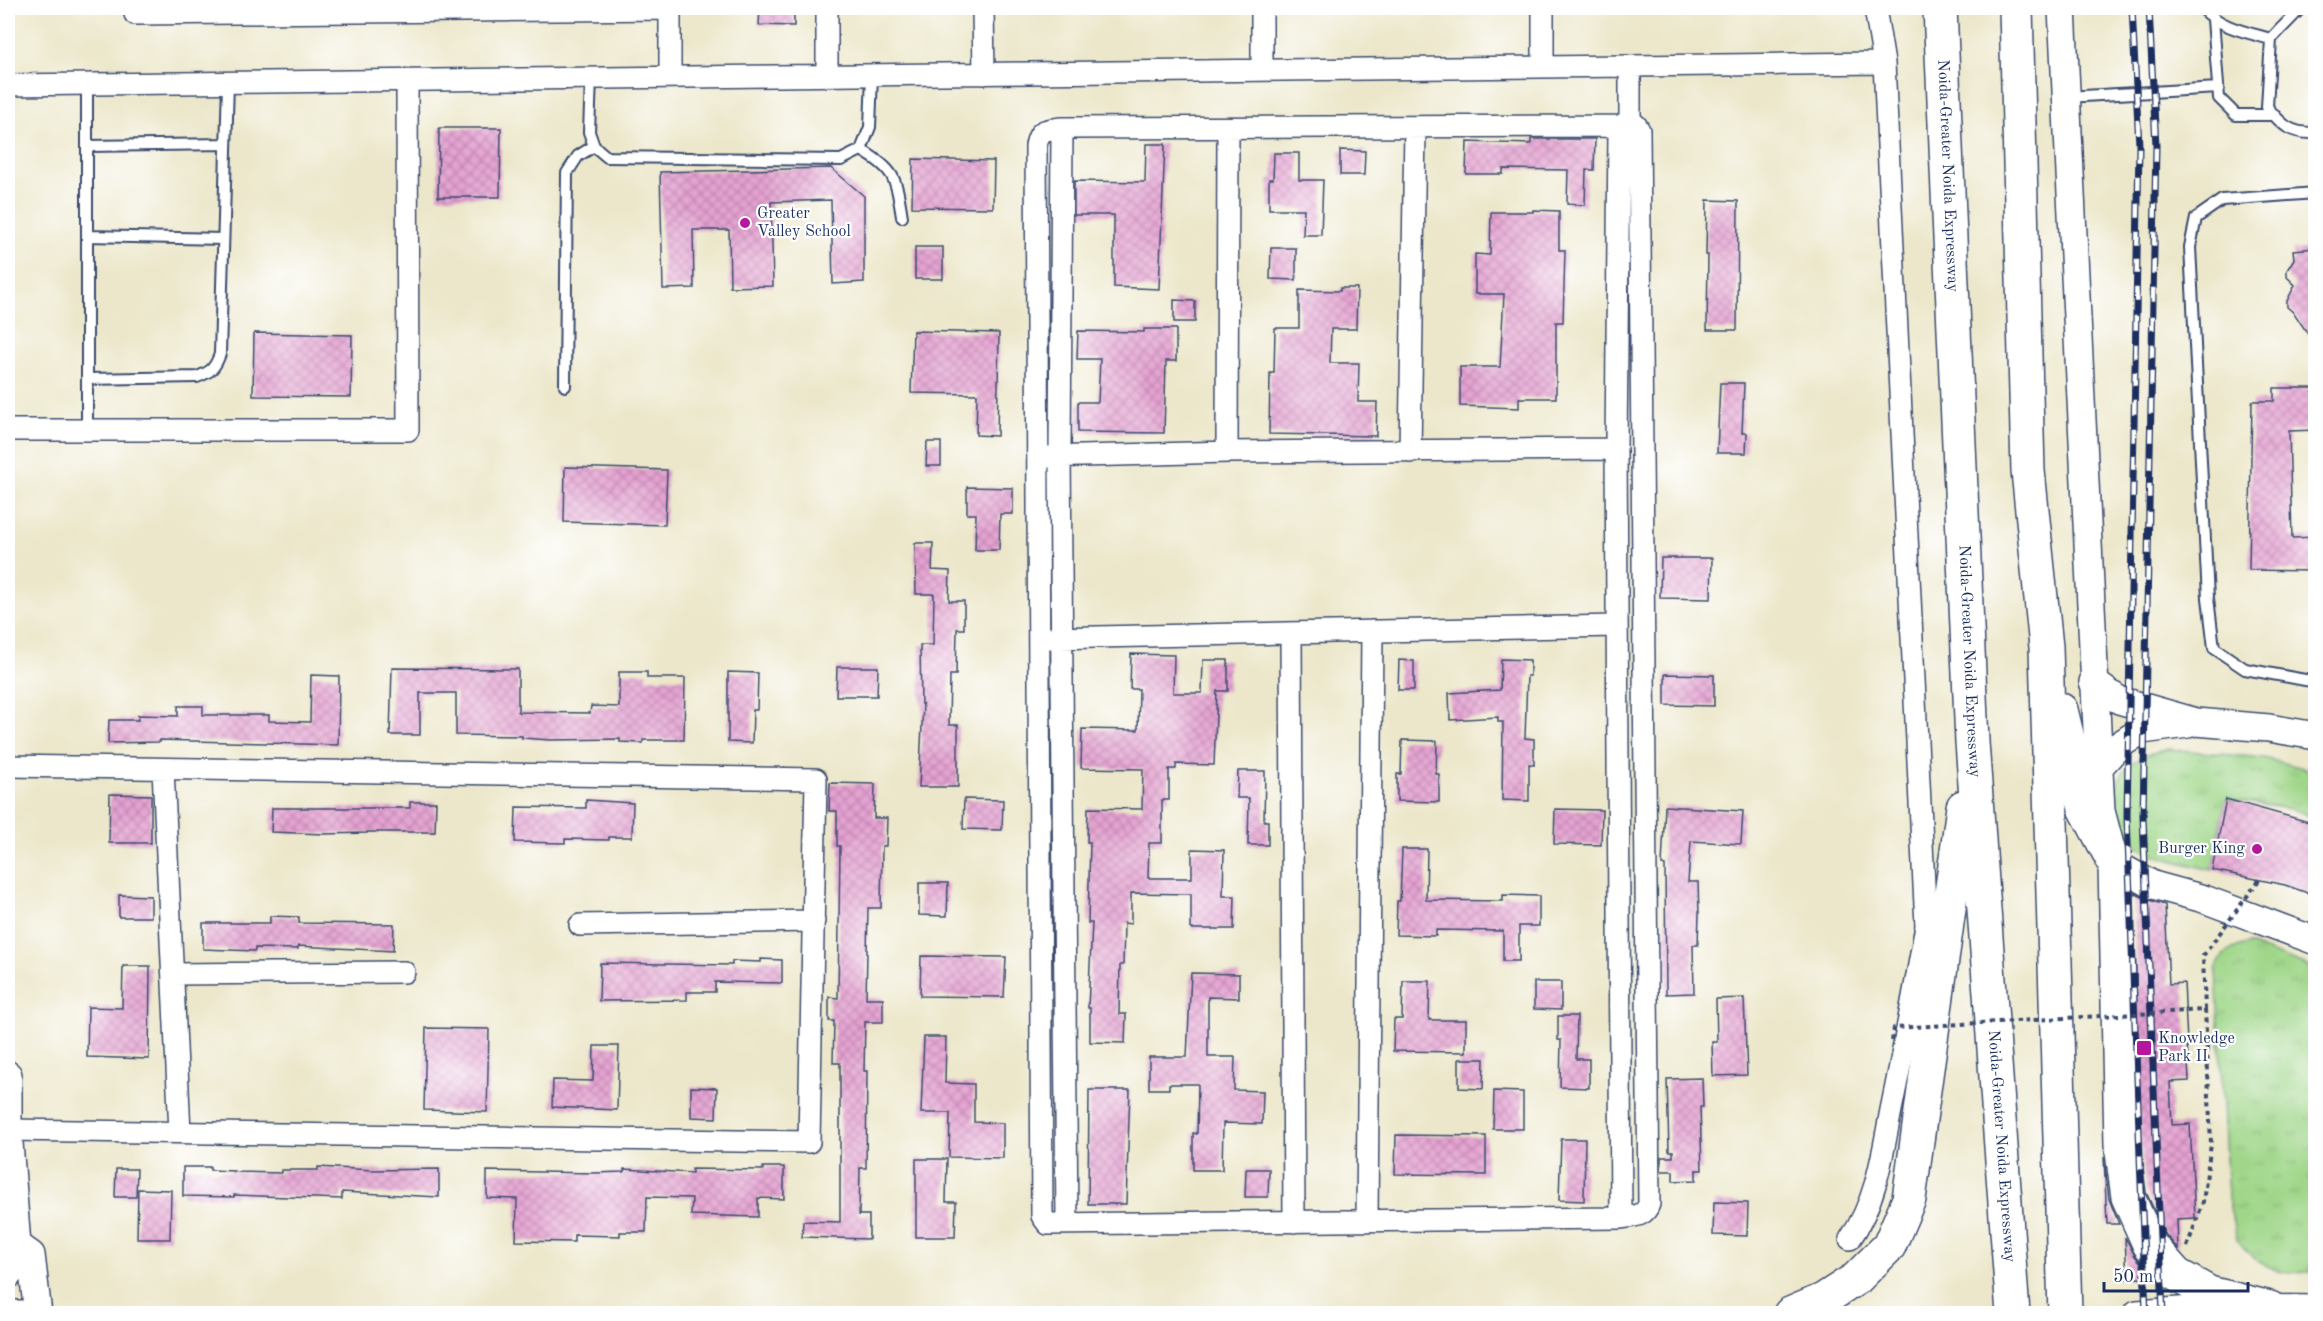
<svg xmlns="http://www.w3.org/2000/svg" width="2323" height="1321" font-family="'Old Standard TT',serif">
	<defs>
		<pattern id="grass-tufts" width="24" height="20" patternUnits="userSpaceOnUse" patternTransform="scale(1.5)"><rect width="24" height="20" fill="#9fd688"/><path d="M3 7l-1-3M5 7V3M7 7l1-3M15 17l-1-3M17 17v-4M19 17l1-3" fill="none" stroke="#88b878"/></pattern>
		<pattern id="building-cross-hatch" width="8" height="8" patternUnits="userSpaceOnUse" patternTransform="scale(1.5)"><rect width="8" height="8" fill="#e6a3d2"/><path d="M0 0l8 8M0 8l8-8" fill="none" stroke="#ba85ae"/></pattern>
	</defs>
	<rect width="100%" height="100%" fill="#fff"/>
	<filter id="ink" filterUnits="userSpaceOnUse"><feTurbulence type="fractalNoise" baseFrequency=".0167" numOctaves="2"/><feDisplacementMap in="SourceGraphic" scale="12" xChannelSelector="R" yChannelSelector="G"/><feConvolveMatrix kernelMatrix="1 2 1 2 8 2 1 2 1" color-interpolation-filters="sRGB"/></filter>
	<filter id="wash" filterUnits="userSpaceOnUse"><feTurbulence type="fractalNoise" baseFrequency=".008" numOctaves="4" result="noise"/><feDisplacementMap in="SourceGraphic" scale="24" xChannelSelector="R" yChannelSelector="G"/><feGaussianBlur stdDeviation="1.35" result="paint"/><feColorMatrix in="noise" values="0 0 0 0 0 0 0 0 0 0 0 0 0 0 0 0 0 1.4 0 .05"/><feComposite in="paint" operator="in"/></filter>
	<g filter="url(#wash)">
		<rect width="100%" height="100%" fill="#ece7ca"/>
		<!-- grass -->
		<path fill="url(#grass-tufts)" stroke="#5d8273" stroke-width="1.5" d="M2169,749L2264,758L2315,771V818L2295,810L2226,799L2212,870C2186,863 2157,860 2134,844C2108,827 2108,783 2131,764C2142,755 2156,752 2169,749Z
			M2249,944L2315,969V1272H2280L2255,1260L2237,1240L2228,1199L2216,970C2222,953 2231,947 2249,944Z"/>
		<g id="blocks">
			<!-- building -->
			<path fill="url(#building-cross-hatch)" d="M760,8H794V26L759,25Z
				M439,128H501L500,197H438Z
				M1531,139H1595L1594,170H1586L1585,205L1567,204L1568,170L1503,169V174H1466L1467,142L1531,144Z
				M1146,144H1165L1159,289L1114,287V215H1074V181L1145,182Z
				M1340,150L1365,151L1364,175H1340Z
				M1274,153H1299V180H1323L1321,235H1303L1304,209H1269V179H1273Z
				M913,159L994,161L993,208L912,207Z
				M831,168L864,196V282L833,284L831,200L771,202L773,286L730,287L729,230H693L694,288L663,289L660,172Z
				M1707,200L1738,201L1737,330H1707L1708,255H1706Z
				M1533,210L1559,211V250H1565L1563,322H1556V398H1519V408L1460,406V367H1500L1504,294H1475V254L1490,255L1491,212H1533Z
				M915,247H943V279H915Z
				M1271,248H1296V280L1270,279Z
				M2316,248V346L2294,313L2287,307V301L2295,285L2287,277V270L2294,259L2293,250Z
				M1340,288H1357L1356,329H1331L1330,363H1359L1358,402H1377L1376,436L1269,434L1270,373H1274L1275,328H1299V290L1340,291Z
				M1174,300L1195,301V322H1174Z
				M1144,329H1176V361H1166L1164,433L1078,432V402H1098L1100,359H1077L1078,331L1144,332Z
				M913,331L999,333L997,436L976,435L977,394L911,393Z
				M254,333L352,335L351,397L253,396Z
				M1720,383H1744L1742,433H1747L1746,453H1717Z
				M2274,388H2316V430L2289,431L2292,538L2316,537V571L2249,570L2252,401H2274Z
				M927,442H941V466H926Z
				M565,467L667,470L665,525L564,522Z
				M967,487L1013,488V514H1000L999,550H975L976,514H967Z
				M915,543H933L932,570L950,571L949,601H964V629H957L956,675H950L949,725H958V787H919L923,704H921L920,645H933L934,594H916Z
				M1661,558H1712L1711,599L1660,598Z
				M1131,654L1174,655L1173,693H1202L1203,660H1228V691H1217L1214,765L1176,764V769H1169V800H1162V843H1149L1148,878H1192V849L1224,850L1223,896H1235L1234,929H1191V894L1131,893V924L1124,923L1123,965H1120L1119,1014H1126L1125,1043L1090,1042V1008H1088L1092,923H1088L1090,842H1087L1088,808L1142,809L1143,769L1081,768L1082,729L1138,730L1139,689H1130Z
				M1501,659L1530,660V676H1527L1525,738L1534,739V765L1529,764V801L1502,800L1503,722H1498V717L1450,720L1449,693L1500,690Z
				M1399,660L1414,661V690H1398Z
				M837,667H878L877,696H836Z
				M392,668L518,669V712L590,713L591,706L619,707V672H647V678H685L684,740H643V743L620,742V739L551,740L522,738V736L456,735V693H420V735H390Z
				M728,672L758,673L757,710H753L752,743L728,742Z
				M1665,674L1714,675V706L1665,705Z
				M311,675L339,676L338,745L160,740V742L108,743L109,720H138V715L178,716V706H203V715H269V721L310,722Z
				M1402,740L1437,741L1436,774H1439V802L1397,801V774H1401Z
				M1238,771H1265L1264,821H1268V845H1248L1249,798H1237Z
				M830,783L875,784L874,818H887L886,846H882L881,908H868L866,998H883V1022H865L864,1071H867L866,1168H860L859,1215H869V1239L802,1237L803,1221L840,1222V1063H833L834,1021H829V997L838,998L840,846H837V811H829Z
				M110,794L151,795V843H109Z
				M964,799L1003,800L1002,830L963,829Z
				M2226,799L2316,824V896L2285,885L2212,870Z
				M586,800L633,803L632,837H609V840L565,839V843L515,842L516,807L586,808Z
				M410,802H436L435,832H367V833L324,834L271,832L272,808H410Z
				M1665,806L1743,811L1741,844L1691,841L1688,882H1698L1699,914L1698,945H1693L1694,993L1666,994L1665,866L1662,865Z
				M1555,809L1602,810L1601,845L1554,844Z
				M1402,849H1427L1426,900L1503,901V895L1539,896V926H1519V961H1503V931L1436,930V936L1396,935L1397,901H1400Z
				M919,883H948L947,916L919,915Z
				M2134,893L2149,900L2165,905L2169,984L2184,983L2189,1081L2170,1082L2172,1125L2190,1124L2195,1218L2177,1219L2178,1249L2165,1234L2146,1192L2140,1143Z
				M119,895L151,896V917H119Z
				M270,916L299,917V923L394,924L393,951L298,946V949L255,948V951L203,949V923H270Z
				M921,956L1006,957L1004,997L920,996Z
				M761,959L782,960V983L715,982V992H687V1000L599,1001L600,963L732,965V961L761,962Z
				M123,966H150L149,1059L87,1057L88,1007L122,1008Z
				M1191,973L1239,974V998L1208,997V1057H1235L1234,1090L1263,1091L1262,1124L1223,1123L1222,1170H1193V1133L1197,1134L1198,1084H1169V1089H1149V1057H1187Z
				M1403,981H1430L1429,1020H1466V1052L1393,1051L1394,1019H1402Z
				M1534,982H1561V1010L1534,1009Z
				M1744,998L1747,1075L1713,1076L1712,1042H1717L1716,999Z
				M1558,1016H1577L1576,1059H1589V1088L1560,1087L1561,1040H1558Z
				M426,1028L489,1029L487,1112L424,1110Z
				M924,1037H946L945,1083L974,1084V1122L1003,1123V1158L949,1157L950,1113H921Z
				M594,1046H619L617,1110L552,1107L553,1080L593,1081Z
				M1459,1059H1484L1483,1089L1459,1088Z
				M1702,1078L1703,1107H1700L1702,1170H1696V1180L1673,1181V1171H1661V1157H1673V1151H1669L1667,1079Z
				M691,1087L717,1088L716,1118L691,1117Z
				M1089,1090H1130L1126,1204H1088Z
				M1494,1091L1523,1092V1129H1493Z
				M1396,1135L1486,1136V1175L1395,1174Z
				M1561,1139H1585L1584,1201L1559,1200Z
				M2104,1157L2109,1199L2119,1224H2107Z
				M916,1159H947L946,1202H956L955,1237H916Z
				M183,1167H210V1170L234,1171V1172L281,1173V1170H318V1167L373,1170L439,1169V1197L342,1192V1199L234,1195V1197L183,1196Z
				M763,1167H784V1199L758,1198V1217L691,1215L692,1198L647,1197L646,1232H620V1236L574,1235V1242L516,1241L517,1199L487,1198V1171L593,1173L624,1172V1169L692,1173V1169L763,1170Z
				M116,1169H137L136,1197H115Z
				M1246,1169H1269L1268,1197H1245Z
				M138,1189L171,1190L170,1239H137Z
				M1714,1202L1748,1203L1747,1236L1713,1235Z
				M2125,1237L2135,1256L2154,1277L2127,1279Z"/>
		</g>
	</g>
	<g filter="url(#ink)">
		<use href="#blocks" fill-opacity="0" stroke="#3a4b6e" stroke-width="1.5"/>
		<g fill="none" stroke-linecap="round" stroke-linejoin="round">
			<defs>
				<path id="service" d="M2202,8C2221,28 2246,32 2271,39
					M2301,8L2271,39L2267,107C2282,125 2290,134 2316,133
					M2213,19L2219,98L2236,115H2274
					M591,78L589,132L594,146L607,157L841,160L861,150L870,127L872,75
					M87,84V430
					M2067,97L2218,88
					M87,146L226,144
					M861,150C896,170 896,179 902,217
					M2316,193L2222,200L2196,218L2190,247L2208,598L2214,648L2245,669L2316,682
					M87,236L223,239
					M87,379L197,377C211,372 215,368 220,354L228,83
					M565,386L567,173L578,156L594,146"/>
				<path id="minor" d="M135,8V14L670,9
					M827,8V76
					M983,8L984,74
					M1262,8V70
					M1543,8V67
					M1630,66V121
					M670,77V8
					M8,85L1884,63
					M1621,126L1062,128C1046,130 1039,128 1036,146L1042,1216L1048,1224L1621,1218C1633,1216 1645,1217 1649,1204L1639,130C1635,121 1628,120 1621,126L1619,132L1616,449L1621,1218
					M1062,128L1060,456L1067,1223
					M8,430H408L407,81
					M1227,452L1228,128
					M1410,452L1415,127
					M1046,457L1227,452L1616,449
					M1291,633L1294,1222
					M1048,638L1617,626
					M8,766L816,779L809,1142L8,1130
					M163,769L180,1132
					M580,925L814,921
					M173,974L404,972
					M1367,1221L1372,631
					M1850,1239C1876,1203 1883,1152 1891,1110C1904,1048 1915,987 1926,926L1884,63L1875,8"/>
				<path id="tertiary" d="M2062,8L2101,811L2115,864L2153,885L2204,899L2316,941
					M2093,682L2119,700L2196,722L2269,728L2316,736
					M2099,767L2118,746L2142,730L2188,724
					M8,1075V1130L17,1245
					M8,1275L9,1260L17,1245L31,1255L38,1314
					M12,1314H31
					M2137,1314L2221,1308L2316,1309"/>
				<g id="trunk">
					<path id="s1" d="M1940,8L1972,742L2013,1314"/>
					<path d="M2016,8L2028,471L2046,647L2065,1314"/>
					<path d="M2061,710L2085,808L2115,864L2121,1144L2128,1197L2149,1244L2177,1275L2209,1293L2270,1308"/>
					<path d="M1790,1314L1823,1300L1857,1278L1889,1246L1909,1199L1963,807"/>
				</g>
			</defs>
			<!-- service casing -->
			<use href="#service" stroke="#3a4b6e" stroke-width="14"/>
			<!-- minor casing -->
			<use href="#minor" stroke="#3a4b6e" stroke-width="24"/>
			<!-- tertiary casing -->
			<use href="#tertiary" stroke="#3a4b6e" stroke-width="30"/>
			<!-- trunk casing -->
			<use href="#trunk" stroke="#3a4b6e" stroke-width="36"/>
			<!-- path -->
			<path stroke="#3a4b6e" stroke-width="4" stroke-dasharray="4.5 4.5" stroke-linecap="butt" d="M2187,1247L2203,1202L2211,1144L2207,1050"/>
			<!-- service -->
			<use href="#service" stroke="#fff" stroke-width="10"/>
			<!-- minor -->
			<use href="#minor" stroke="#fff" stroke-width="21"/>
			<!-- tertiary -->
			<use href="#tertiary" stroke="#fff" stroke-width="27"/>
			<!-- trunk -->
			<use href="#trunk" stroke="#fff" stroke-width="33"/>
			<defs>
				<path id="rail" d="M2132,8L2139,146L2127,816L2146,1314
					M2149,8L2156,146L2143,816L2163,1314"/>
			</defs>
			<!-- rail casing -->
			<use href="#rail" stroke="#1b2f5e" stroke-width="7"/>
			<!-- rail -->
			<use href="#rail" stroke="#fff" stroke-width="4.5" stroke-dasharray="14" stroke-linecap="butt"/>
			<!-- path-bridge -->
			<path stroke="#3a4b6e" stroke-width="4" stroke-dasharray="4.5 4.5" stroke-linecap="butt" d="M2205,1010L2203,956L2259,880
				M1892,1041L1894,1028L2205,1010L2207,1050"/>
		</g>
	</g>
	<!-- markers -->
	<g fill="#b5179e" stroke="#fff" stroke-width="2">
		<circle cx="745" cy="223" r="6"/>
		<circle cx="2257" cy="849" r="6"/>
		<rect x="2136" y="1040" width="16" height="16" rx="3"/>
	</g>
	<g text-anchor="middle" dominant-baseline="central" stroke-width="4.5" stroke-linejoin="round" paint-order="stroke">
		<!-- street labels -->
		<g font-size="16" fill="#1b2f5e" stroke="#fff">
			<text stroke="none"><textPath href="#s1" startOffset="168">Noida-Greater Noida Expressway</textPath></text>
			<text stroke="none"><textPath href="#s1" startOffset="654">Noida-Greater Noida Expressway</textPath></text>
			<text stroke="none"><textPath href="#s1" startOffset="1140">Noida-Greater Noida Expressway</textPath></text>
		</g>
		<!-- poi labels -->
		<g font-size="16" fill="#1b2f5e" stroke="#fff" text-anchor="start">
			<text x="757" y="214">Greater<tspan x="757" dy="18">Valley School</tspan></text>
			<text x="2245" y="849" text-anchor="end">Burger King</text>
			<text x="2158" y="1039">Knowledge<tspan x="2158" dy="18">Park II</tspan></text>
		</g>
	</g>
	<!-- margin -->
	<rect width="2323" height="1321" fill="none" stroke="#fff" stroke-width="30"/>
	<!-- scale -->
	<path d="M2104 1282v9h144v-9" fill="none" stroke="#1b2f5e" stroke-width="3"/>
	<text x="2113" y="1282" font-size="18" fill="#1b2f5e" stroke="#ffffff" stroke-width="4.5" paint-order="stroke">50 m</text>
</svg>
